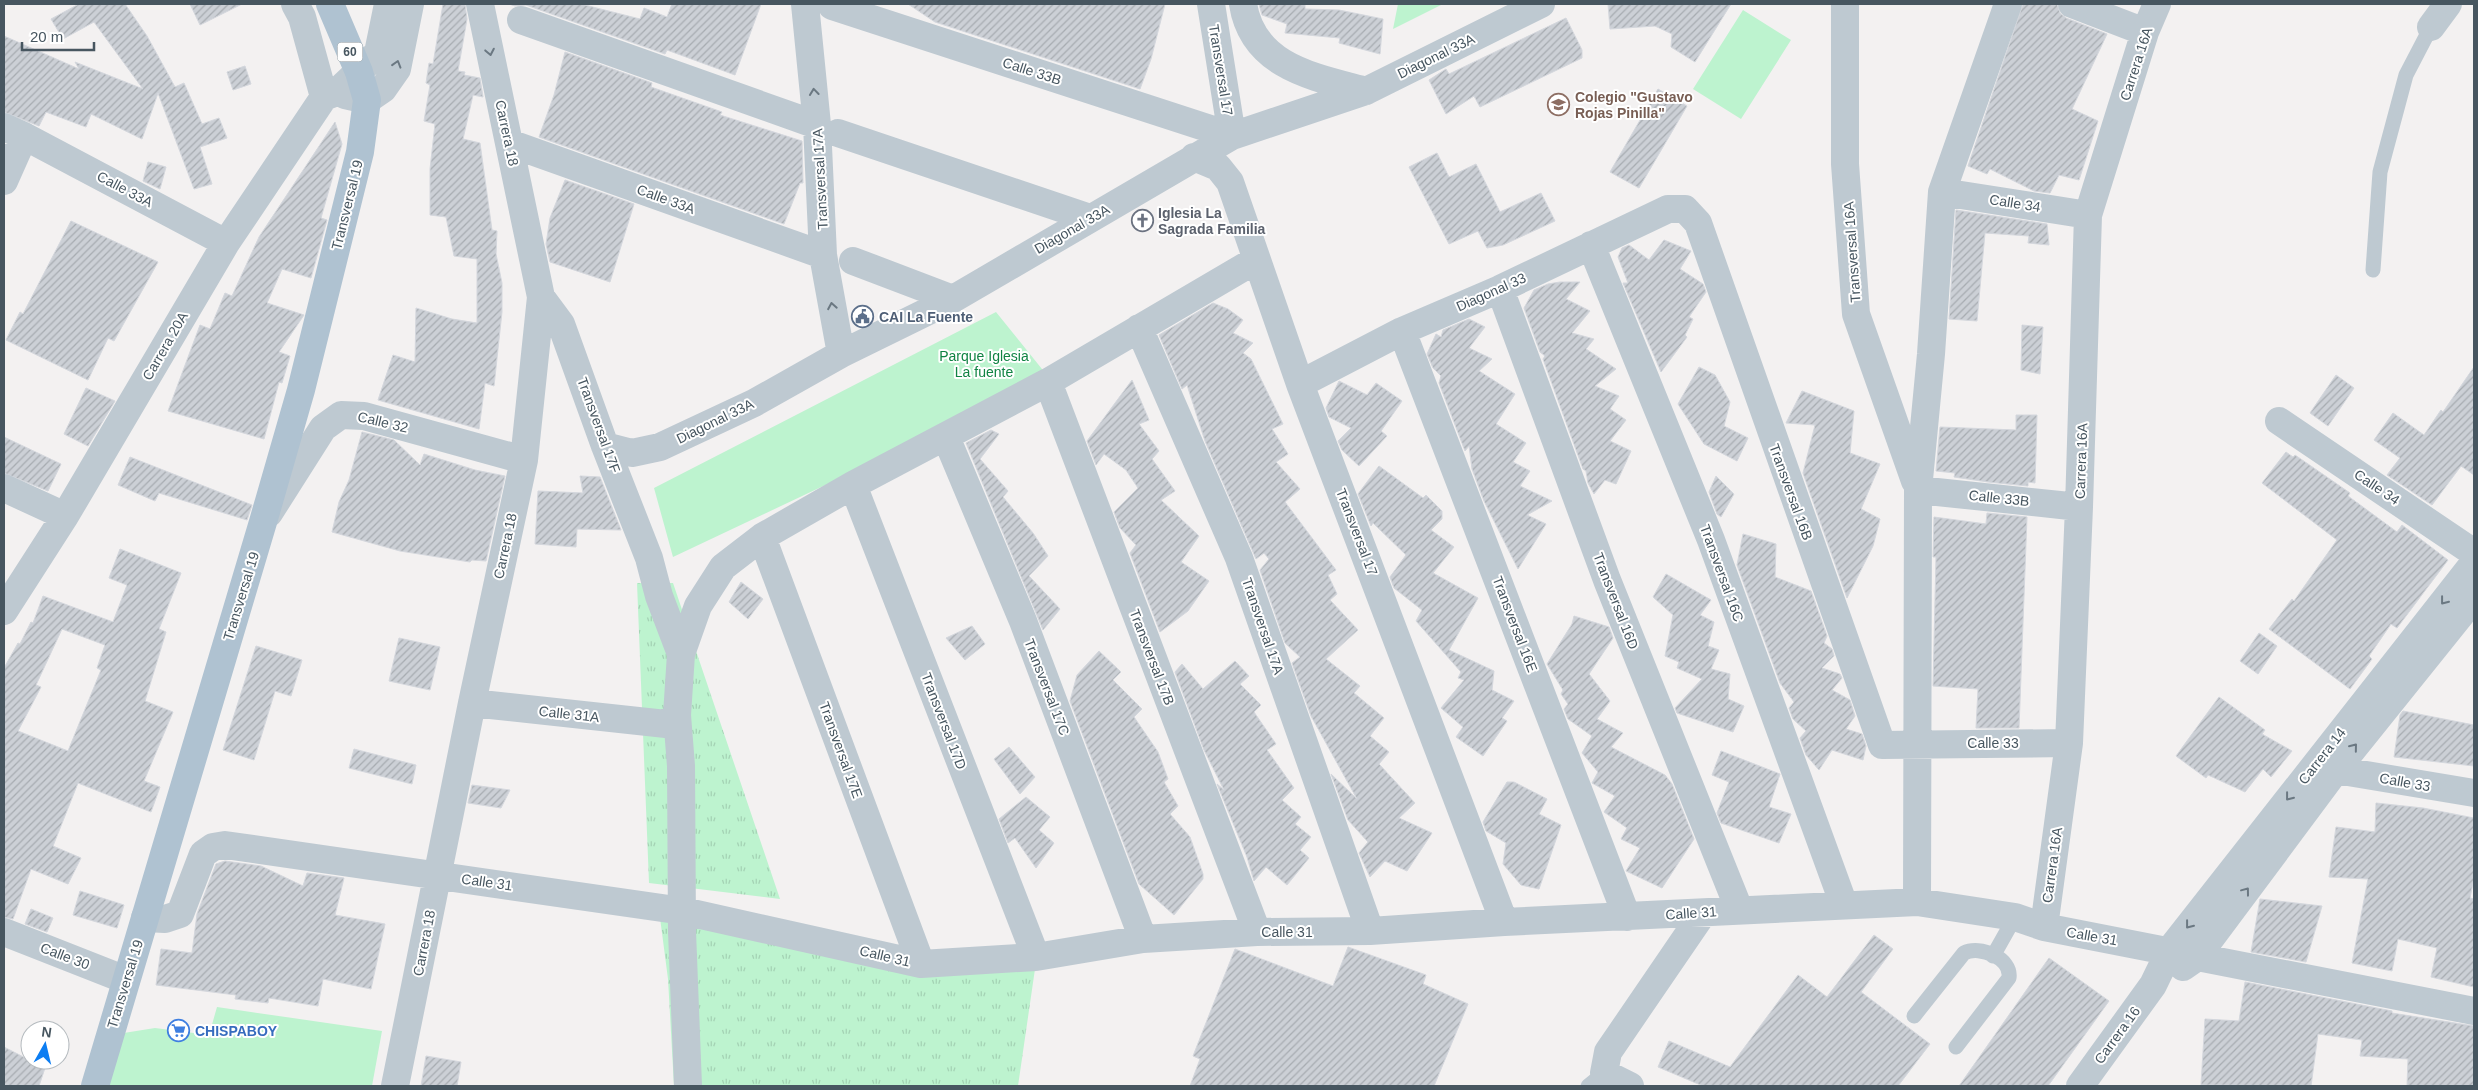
<svg xmlns="http://www.w3.org/2000/svg" width="2478" height="1090" font-family="Helvetica,sans-serif">
	<defs>
		<pattern id="grass-tufts" width="24" height="20" patternUnits="userSpaceOnUse" patternTransform="scale(1.25)"><rect width="24" height="20" fill="#bdf3cf"/><path d="M3 7l-1-3M5 7V3M7 7l1-3M15 17l-1-3M17 17v-4M19 17l1-3" fill="none" stroke="#a4d2b4"/></pattern>
		<pattern id="building-hatch" width="6" height="6" patternUnits="userSpaceOnUse" patternTransform="scale(1.25)"><rect width="6" height="6" fill="#ccd0d6"/><path d="M-1 1l2-2M0 6l6-6M5 7l2-2" fill="none" stroke="#a7acb1"/></pattern>
	</defs>
	<rect width="100%" height="100%" fill="#f3f1f1"/>
	<!-- grass -->
	<path fill="url(#grass-tufts)" d="M637,583H673L780,899L649,883Z
		M659,910L1035,969L1018,1086H674L668,979Z"/>
	<!-- green -->
	<path fill="#bdf3cf" d="M1398,4H1443L1393,29Z
		M1743,10L1791,40L1741,119L1693,89Z
		M996,312L1050,379L673,557L654,488Z
		M217,1007L382,1031L372,1086H91L105,1036L155,1028L209,1035Z"/>
	<!-- building -->
	<path fill="url(#building-hatch)" stroke="#d4d7dd" fill-rule="evenodd" d="M79,4H125L147,36L175,87L184,83L202,124L219,118L227,138L200,147L212,184L194,189L158,93L142,139L91,114L86,127L46,112L39,126L4,112V36L79,69L75,62L143,89L94,22L63,39L51,19Z
		M190,4H242L200,25Z
		M443,4H465L467,19L458,71L465,72L464,75L480,78L483,97L473,95L463,139L480,143L492,230L497,231L496,254L502,283V312L494,386L485,383L479,429L378,400L393,355L415,362L416,308L452,319L477,323V259L454,256L446,217L430,215V169L435,124L424,121L430,85L426,83L429,63L433,64Z
		M509,4H581L640,19L644,8L667,17L672,4H761L735,75L667,50L665,54L526,5L515,6Z
		M908,4H1165L1151,59L1140,89L935,22Z
		M1259,4H1305V9L1339,10L1383,19L1380,54L1339,43L1340,38L1285,33L1287,24L1262,15Z
		M1608,4H1731L1695,62L1671,47L1672,34L1655,26L1610,29Z
		M2023,4H2057L2060,13L2066,18L2107,34L2072,109L2098,121L2079,180L2059,175L2050,193L2034,191L1990,169L1987,174L1968,166Z
		M1566,18L1582,50V58L1480,107L1474,96L1446,114L1429,80L1446,69L1449,74Z
		M565,52L652,83L651,87L722,112L720,115L802,141L803,183H800L784,224L539,137L554,95Z
		M245,66L251,84L233,90L227,72Z
		M1658,89L1687,106L1639,188L1610,172Z
		M335,122L342,144L321,218L327,220L311,278L282,269L267,303L304,315L279,352L290,356L282,383L279,382L264,439L168,411L200,325L210,329L225,293L232,296L259,237Z
		M1437,153L1449,177L1476,164L1500,212L1541,193L1555,221L1503,245L1487,248L1478,231L1449,244L1409,167Z
		M148,162L166,167L160,189L143,181Z
		M565,180L634,204L610,282L550,262L546,244L550,218Z
		M1956,210L2047,224L2049,245L2028,243L2029,236L1985,233L1977,321L1949,319Z
		M71,221L158,262L114,341L108,338L88,380L6,340L20,312L23,314Z
		M1664,240L1691,251L1680,269L1703,284L1706,292L1689,317L1693,319L1685,335L1687,337L1661,372L1623,283H1628L1618,257L1622,248L1629,245L1649,260Z
		M1560,282H1580L1566,299L1590,311L1572,333L1594,339L1586,349L1616,369L1595,386L1619,396L1610,409L1626,420L1610,441L1631,451L1616,484L1605,480L1594,494L1588,483L1586,471L1583,469L1543,359L1545,356L1540,352L1524,308L1534,290L1548,284Z
		M1213,303L1228,309L1243,320L1233,333L1253,343L1243,353L1251,359L1283,424L1272,429L1288,454L1276,462L1300,489L1285,502L1336,570L1328,575L1337,594L1330,600L1358,630L1326,659L1360,686L1354,693L1384,718L1370,736L1389,752L1379,764L1415,803L1399,818L1432,833L1407,871L1385,861L1370,877L1359,853L1368,842L1348,820L1331,774L1357,799L1311,716L1292,663L1300,657L1285,643L1260,570L1269,559L1264,553L1256,559L1205,441L1187,385L1182,389L1159,335Z
		M1469,319L1485,327L1469,348L1492,359L1479,371L1515,394L1496,424L1526,443L1513,462L1530,471L1520,486L1552,501L1527,515L1546,524L1518,569L1484,501L1472,469L1469,446L1465,451L1439,383L1441,376L1433,368L1427,354L1436,334L1441,337L1443,330Z
		M2022,325L2043,327L2040,374L2021,370Z
		M1699,367L1715,375L1730,402L1724,426L1748,438L1737,461L1704,444L1678,404Z
		M2474,367V475L2461,466L2432,505L2387,475L2400,458L2374,440L2393,413L2424,435L2441,410L2443,412Z
		M2336,375L2354,388L2328,426L2310,413Z
		M1132,380L1149,420L1139,424L1159,451L1152,459L1175,491L1161,500L1199,536L1181,562L1209,581L1188,611L1160,632L1130,553L1136,545L1120,528L1114,512L1138,488L1126,470L1104,454L1096,465L1087,441Z
		M1339,381L1367,395L1376,383L1402,401L1381,431L1387,436L1359,466L1342,450L1338,441L1351,428L1329,417L1326,408Z
		M86,388L115,401L88,446L64,434Z
		M1802,391L1854,411L1850,453L1880,464L1861,509L1880,519L1873,546L1847,598L1803,473L1815,425L1786,423Z
		M2016,415H2037L2035,483L2028,482V486L1988,482L1954,477L1955,473L1936,471L1940,427L2016,430Z
		M991,430L999,434L980,459L1008,491L1003,497L1033,533L1048,556L1029,576L1060,609L1043,630L966,443Z
		M362,432L394,440L420,465L424,454L475,470L505,476L486,561L472,560L470,562L400,551L332,532L339,502L349,480Z
		M4,437L61,464L48,491L4,473Z
		M2286,452L2293,457L2295,455L2350,493L2348,496L2397,532L2402,525L2448,560L2397,628L2391,624L2369,656L2372,659L2350,689L2269,629L2292,599L2294,601L2337,540L2262,483Z
		M130,457L252,505L247,520L159,493L155,501L118,485Z
		M1379,466L1423,498L1426,495L1442,511V519L1431,530L1454,547L1433,573L1478,598L1449,650L1494,671L1492,690L1514,701L1502,718L1507,721L1483,756L1456,737L1463,727L1441,708L1464,680L1458,678L1461,672L1416,621L1422,610L1394,588L1390,577L1406,555L1373,523L1371,526L1358,494Z
		M580,476L600,477L621,530L577,529L576,547L535,544L538,491L583,493Z
		M1716,476L1734,494L1721,517L1717,514L1709,492Z
		M1987,513L2027,517L2019,728H1976L1978,689L1933,686L1936,557H1933L1934,517L1986,524Z
		M1743,534L1776,544L1775,577L1811,591L1827,636L1824,643L1832,649L1834,656L1822,668L1840,674L1842,678L1832,690L1850,700L1855,716L1846,729L1862,734L1866,746L1863,760L1832,750L1819,770L1806,755L1800,738L1806,731L1793,719L1789,708L1794,702L1780,683L1737,565Z
		M120,549L181,573L159,629L166,632L145,701L173,712L144,781L160,787L151,812L78,783L53,846L81,858L68,884L31,869L13,919L4,917V668L18,643L20,644L31,622L33,623L43,596L113,622L127,585L109,578ZM62,629L105,645L97,668L101,670L68,751L18,731L41,687L36,685Z
		M1666,574L1711,600L1700,615L1714,622L1708,646L1719,650L1711,669L1730,674L1728,699L1744,706L1733,732L1677,713L1675,708L1702,679L1677,668L1679,662L1665,656L1673,615L1653,597Z
		M741,582L763,599L748,619L729,602Z
		M1574,616L1609,627L1613,638L1589,674L1610,701L1597,719L1623,733L1611,747L1665,775L1672,784L1694,839L1662,888L1626,871L1640,848L1621,839L1627,828L1604,812L1615,796L1592,783L1598,772L1582,753L1592,736L1568,719L1564,709L1568,704L1561,694L1563,690L1547,664L1572,624Z
		M972,626L985,644L965,660L946,638Z
		M2259,633L2277,646L2258,674L2240,661Z
		M399,638L440,647L430,690L389,681Z
		M256,646L302,660L291,696L275,691L254,760L223,750Z
		M1099,651L1121,672L1113,680L1142,709L1134,717L1158,752L1168,779L1164,782L1178,806L1170,814L1190,837L1203,874V879L1174,915L1139,884L1070,701L1077,675Z
		M1235,661L1249,676L1240,684L1261,705L1254,712L1276,744L1267,750L1294,788L1282,800L1301,817L1295,824L1311,837L1300,850L1309,858L1287,885L1266,867L1254,881L1247,857L1217,784L1224,790L1204,750L1175,672L1182,664L1203,689Z
		M2219,697L2265,730L2262,734L2292,751L2271,777L2263,769L2245,792L2208,775L2206,778L2176,756Z
		M2403,711L2474,725V766L2394,757L2400,715Z
		M1009,747L1035,777L1020,794L994,759Z
		M354,749L416,765L412,784L349,768Z
		M1721,751L1780,774L1769,807L1791,814L1779,843L1721,823L1717,813L1729,782L1712,775Z
		M1507,782H1514L1547,799L1539,814L1561,825L1539,889L1521,885L1503,864L1506,843L1486,831L1483,822Z
		M472,785L510,790L501,808L468,803Z
		M1026,797L1050,817L1039,830L1054,843L1036,868L1015,838L1008,843L999,819Z
		M2376,803L2423,808L2474,818V878L2470,898L2474,899V987L2431,977L2437,948L2398,939L2392,971L2352,963L2368,879L2329,877L2336,827L2375,832Z
		M225,861L261,866L303,886L307,873L344,878L335,915L385,924L371,989L323,979L318,1006L269,998L268,1003L235,999L236,995L156,985L161,949L192,953L197,914L216,864Z
		M80,891L124,905L117,928L73,915Z
		M2260,899L2322,906L2306,962L2251,952Z
		M31,909L53,918L47,932L25,924Z
		M1874,935L1893,949L1861,992L1930,1044L1898,1086H1703L1658,1067L1669,1041L1730,1067L1798,975L1827,997Z
		M1348,947L1426,975L1423,984L1468,1004L1434,1086H1190L1200,1059L1193,1056L1235,949L1333,986Z
		M2049,958L2109,1001L2048,1086H1959Z
		M2245,982L2392,1011V1013L2474,1026V1086H2407L2408,1059L2360,1056L2362,1040L2318,1034L2311,1086L2201,1085L2205,1019L2239,1021Z
		M4,1047L45,1068L39,1086H4Z
		M426,1056L461,1062L457,1086H421Z"/>
	<g fill="none" stroke-linecap="round" stroke-linejoin="round">
		<!-- service -->
		<path stroke="#bec9d1" stroke-width="15" d="M2373,270L2380,172L2406,75L2431,27
			M1993,956L2015,917
			M1914,1016L1964,953C1980,945 2012,958 2009,978L1956,1047
			M1588,1086L1604,1073"/>
		<!-- minor -->
		<path stroke="#bec9d1" stroke-width="28" d="M295,4L302,17L324,97
			M805,4L817,125L823,255L841,354
			M1243,4C1253,67 1314,77 1366,91
			M1845,4V164L1856,314L1915,481
			M2072,4L2145,32
			M832,6L1232,136L1211,4
			M521,20L817,125
			M2431,27L2448,4
			M345,95L367,100L383,89L397,69L410,4
			M4,127L24,136L226,243
			M838,133L1090,218
			M509,143L823,255
			M1194,157L1218,167L1230,182L1300,384L1504,922
			M4,181L24,136
			M1942,192L2088,215
			M1591,245L1711,540L1844,905
			M853,261L953,299
			M1500,289L1607,580L1739,909
			M541,297L561,324L605,446L649,558L659,596L681,654L698,606L723,567L762,537L853,485L1048,382L1256,260
			M1139,328L1239,558L1370,931
			M1402,331L1627,917
			M1048,382L1257,932
			M1300,384L1402,331L1500,289L1668,209H1685L1698,223L1882,745L2069,743
			M2279,421L2474,553
			M946,437L1023,621L1143,939
			M605,446L632,453L660,447L754,403L841,354L953,299L1232,136L1366,91L1541,4
			M853,485L1036,957
			M4,488L65,516
			M1918,490L2079,507
			M269,513L323,428L341,415L364,416L524,460
			M762,537L921,964
			M4,611L65,516L226,243L324,97L337,92L378,53L388,4
			M472,703L666,724L677,715L681,654
			M677,715L681,766L682,931L688,1086
			M2336,770L2474,793
			M1917,902L1918,490L1931,354L1942,192L2008,4
			M145,918L165,919L180,914L203,854L213,847L225,845L683,911L921,964L1036,957L1143,939L1257,932L1370,931L1504,922L1917,902L2015,917L2044,927L2474,1011
			M2044,927L2069,743L2079,507L2088,215L2145,32L2157,4
			M4,932L126,980
			M2183,967L2196,958L2336,770L2474,598
			M395,1086L472,703L524,460L541,297L480,4
			M1630,1086L1604,1073L1608,1052L1703,913
			M2080,1086L2153,985L2170,950L2474,563"/>
		<!-- primary -->
		<path stroke="#afc2d1" stroke-width="28" d="M95,1086L263,522L301,390L360,152L367,100L359,72L330,4"/>
	</g>
	<!-- one-way arrows -->
	<defs><path id="oneway-chevron" d="M-2-3.5L2.5 0L-2 3.5" fill="none" stroke-width="1.6" stroke-linecap="round" stroke-linejoin="round" transform="scale(1.25)"/></defs>
	<g stroke="#6b7882">
		<use href="#oneway-chevron" transform="translate(490 52) rotate(79)"/>
		<use href="#oneway-chevron" transform="translate(397 64) rotate(-73)"/>
		<use href="#oneway-chevron" transform="translate(814 92) rotate(-96)"/>
		<use href="#oneway-chevron" transform="translate(832 306) rotate(-100)"/>
		<use href="#oneway-chevron" transform="translate(2444 601) rotate(128)"/>
		<use href="#oneway-chevron" transform="translate(2354 747) rotate(-51)"/>
		<use href="#oneway-chevron" transform="translate(2289 797) rotate(128)"/>
		<use href="#oneway-chevron" transform="translate(2246 891) rotate(-53)"/>
		<use href="#oneway-chevron" transform="translate(2189 925) rotate(128)"/>
	</g>
	<!-- icons -->
	<defs>
		<symbol id="school-ring" viewBox="-11 -11 22 22"><circle r="9.5" fill="#fff" stroke="#8d6e63" stroke-width="1.5"/><path d="M0-5L7-2L0 1L-7-2ZM-4 1L0 2.5L4 1V4Q0 6-4 4Z" fill="#8d6e63"/></symbol>
		<symbol id="church-ring" viewBox="-11 -11 22 22"><circle r="9.5" fill="#fff" stroke="#6b7280" stroke-width="1.5"/><path d="M-1.2-6h2.4v3.5h3.3v2.4h-3.3V6h-2.4V-.1h-3.3v-2.4h3.3Z" fill="#6b7280"/></symbol>
		<symbol id="civic-ring" viewBox="-11 -11 22 22"><circle r="9.5" fill="#fff" stroke="#5c6f8a" stroke-width="1.5"/><path d="M-.6-6.5H3V-4.5H.6V-3L4-1V1h2V6H-6V1h2V-1L-.6-3ZM-1.2 2.5V6h2.4V2.5Z" fill="#5c6f8a"/></symbol>
		<symbol id="supermarket-ring" viewBox="-11 -11 22 22"><circle r="9.5" fill="#fff" stroke="#3f7fe0" stroke-width="1.5"/><path d="M-6-5.5h2.5l.6 2H6L4.5 2H-2.5L-4.4-4H-6ZM-1.5 3.2a1.3 1.3 0 1 0 .1 0ZM3 3.2a1.3 1.3 0 1 0 .1 0Z" fill="#3f7fe0"/></symbol>
	</defs>
	<g fill-rule="evenodd">
		<use href="#school-ring" x="1546" y="92" width="25" height="25"/>
		<use href="#church-ring" x="1130" y="208" width="25" height="25"/>
		<use href="#civic-ring" x="850" y="304" width="25" height="25"/>
		<use href="#supermarket-ring" x="166" y="1018" width="25" height="25"/>
	</g>
	<g text-anchor="middle" dominant-baseline="central" stroke-width="4" stroke-linejoin="round" paint-order="stroke">
		<!-- shield labels -->
		<rect fill="#fff" stroke="#7e8990" stroke-width="1" x="337.5" y="42.5" width="25" height="19" rx="4"/>
		<g font-size="12" font-weight="bold" fill="#475660">
			<text x="350" y="52">60</text>
		</g>
		<!-- street labels -->
		<g font-size="14" fill="#475660" stroke="#fff">
			<text transform="translate(1436 56) rotate(-26)">Diagonal 33A</text>
			<text transform="translate(2136 64) rotate(-72)">Carrera 16A</text>
			<text transform="translate(1221 70) rotate(81)">Transversal 17</text>
			<text transform="translate(1032 71) rotate(18)">Calle 33B</text>
			<text transform="translate(507 133) rotate(78)">Carrera 18</text>
			<text transform="translate(820 179) rotate(-93)">Transversal 17A</text>
			<text transform="translate(125 189) rotate(28)">Calle 33A</text>
			<text transform="translate(666 199) rotate(20)">Calle 33A</text>
			<text transform="translate(2015 203) rotate(9)">Calle 34</text>
			<text transform="translate(347 205) rotate(-76)">Transversal 19</text>
			<text transform="translate(1072 229) rotate(-30)">Diagonal 33A</text>
			<text transform="translate(1852 252) rotate(-94)">Transversal 16A</text>
			<text transform="translate(1491 292) rotate(-24)">Diagonal 33</text>
			<text transform="translate(165 346) rotate(-60)">Carrera 20A</text>
			<text transform="translate(715 421) rotate(-26)">Diagonal 33A</text>
			<text transform="translate(383 422) rotate(13)">Calle 32</text>
			<text transform="translate(599 425) rotate(70)">Transversal 17F</text>
			<text transform="translate(2081 461) rotate(-88)">Carrera 16A</text>
			<text transform="translate(2377 487) rotate(34)">Calle 34</text>
			<text transform="translate(1791 492) rotate(70)">Transversal 16B</text>
			<text transform="translate(1999 498) rotate(6)">Calle 33B</text>
			<text transform="translate(1357 532) rotate(69)">Transversal 17</text>
			<text transform="translate(505 546) rotate(-78)">Carrera 18</text>
			<text transform="translate(1722 573) rotate(70)">Transversal 16C</text>
			<text transform="translate(241 596) rotate(-73)">Transversal 19</text>
			<text transform="translate(1616 601) rotate(69)">Transversal 16D</text>
			<text transform="translate(1515 624) rotate(69)">Transversal 16E</text>
			<text transform="translate(1263 626) rotate(71)">Transversal 17A</text>
			<text transform="translate(1152 657) rotate(69)">Transversal 17B</text>
			<text transform="translate(1047 687) rotate(69)">Transversal 17C</text>
			<text transform="translate(569 714) rotate(6)">Calle 31A</text>
			<text transform="translate(944 721) rotate(69)">Transversal 17D</text>
			<text x="1993" y="743">Calle 33</text>
			<text transform="translate(841 750) rotate(70)">Transversal 17E</text>
			<text transform="translate(2322 756) rotate(-52)">Carrera 14</text>
			<text transform="translate(2405 782) rotate(10)">Calle 33</text>
			<text transform="translate(2052 865) rotate(-82)">Carrera 16A</text>
			<text transform="translate(487 882) rotate(8)">Calle 31</text>
			<text transform="translate(1691 913) rotate(-4)">Calle 31</text>
			<text x="1287" y="932">Calle 31</text>
			<text transform="translate(2092 936) rotate(10)">Calle 31</text>
			<text transform="translate(424 943) rotate(-79)">Carrera 18</text>
			<text transform="translate(65 956) rotate(21)">Calle 30</text>
			<text transform="translate(885 956) rotate(13)">Calle 31</text>
			<text transform="translate(125 984) rotate(-73)">Transversal 19</text>
			<text transform="translate(2117 1035) rotate(-54)">Carrera 16</text>
		</g>
		<!-- education labels -->
		<g font-size="14" font-weight="bold" fill="#785e54" stroke="#fff" text-anchor="start">
			<text x="1575" y="97">Colegio "Gustavo<tspan x="1575" dy="16">Rojas Pinilla"</tspan></text>
		</g>
		<!-- worship labels -->
		<g font-size="14" font-weight="bold" fill="#5b616d" stroke="#fff" text-anchor="start">
			<text x="1158" y="213">Iglesia La<tspan x="1158" dy="16">Sagrada Familia</tspan></text>
		</g>
		<!-- service labels -->
		<g font-size="14" font-weight="bold" fill="#4e5e75" stroke="#fff" text-anchor="start">
			<text x="879" y="317">CAI La Fuente</text>
		</g>
		<!-- park labels -->
		<g font-size="14" fill="#108343" stroke="#fff">
			<text x="984" y="356">Parque Iglesia<tspan x="984" dy="16">La fuente</tspan></text>
		</g>
		<!-- shop labels -->
		<g font-size="14" font-weight="bold" fill="#366cbe" stroke="#fff" text-anchor="start">
			<text x="195" y="1031">CHISPABOY</text>
		</g>
	</g>
	<!-- border -->
	<rect width="2478" height="1090" fill="none" stroke="#475660" stroke-width="10"/>
	<!-- north arrow -->
	<g transform="translate(45 1045) rotate(8)"><circle r="24" fill="#ffffff" stroke="#b5bbbf"/>
	<path d="M0-4L9 19L0 12L-9 19Z" fill="#0c7df2"/>
	<text y="-8" font-size="14" font-weight="bold" text-anchor="middle" fill="#475660">N</text>
	</g>
	<!-- scale -->
	<path d="M22 42v8h72v-8" fill="none" stroke="#475660" stroke-width="2.5"/>
	<text x="30" y="42" font-size="15" fill="#475660" stroke="#ffffff" stroke-width="4" paint-order="stroke">20 m</text>
</svg>
